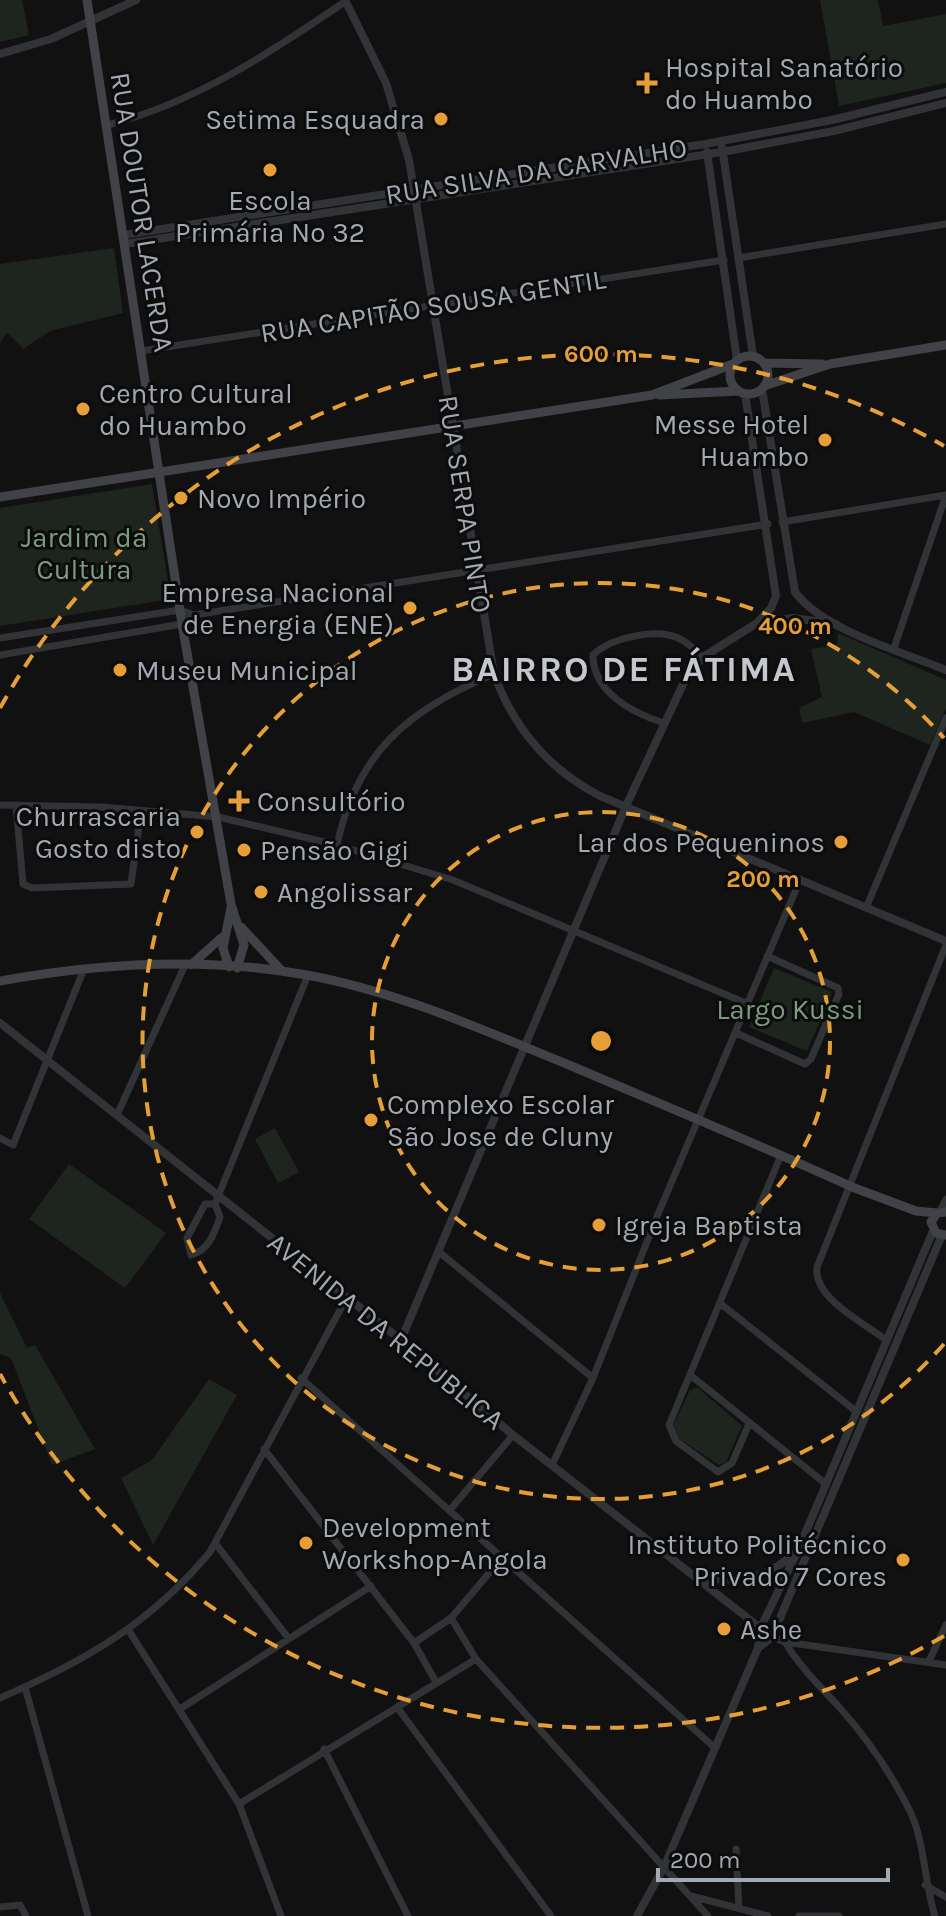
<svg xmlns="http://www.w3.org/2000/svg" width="946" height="1916" font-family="Karla,sans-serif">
	<rect width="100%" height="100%" fill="#111112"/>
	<!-- green -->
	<path fill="#1d251e" d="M0,0H22L29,35L0,42Z
		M820,0H878L883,26L946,14V83L839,106Z
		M114,248L123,313L50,331L23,349L7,332L0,343V264Z
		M152,484L171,599L0,626V508Z
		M838,633L946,680V708L930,745L854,712L802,723L799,708L822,697L811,649L837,645Z
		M774,968L832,992L807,1051L749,1027Z
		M275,1128L299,1172L278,1183L255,1139Z
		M69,1164L166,1233L125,1288L29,1219Z
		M0,1293L27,1348L35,1345L95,1449L52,1465L11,1358L0,1354Z
		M209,1379L237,1395L153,1545L121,1478L152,1460Z
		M697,1387L742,1426L726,1462L719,1465L674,1435L672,1428L690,1390Z"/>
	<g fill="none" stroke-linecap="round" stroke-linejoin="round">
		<!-- minor -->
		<path stroke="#323337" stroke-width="7" d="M108,125C197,102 271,52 346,1
			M738,258L946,224
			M141,351L724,260
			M782,522L946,495
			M0,638L180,610L194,615
			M894,648L946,495
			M0,655L182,624L194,615L768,524
			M664,723C632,713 593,692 593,655C610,638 655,628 678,638C688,642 695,650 703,657
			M0,805L101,807L218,817L337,845L453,880L748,1004
			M16,805L23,884L32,888L131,884L141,811
			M337,845C357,752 409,709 494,674
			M866,908L946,718
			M736,1033L805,1064L811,1059L839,994L838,988L767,956
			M117,1115L185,965
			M0,1138L13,1145L84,969
			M205,1204H215L220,1217C214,1234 209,1250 191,1255L187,1238Z
			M215,1204L308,975
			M439,1252L593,1378
			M721,1304L857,1412
			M886,1340C864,1323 813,1298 817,1267L946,945
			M690,1375L826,1484
			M301,1378L714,1747
			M749,1424L732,1463L718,1472L676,1441L669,1425L781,1155
			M264,1449L414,1643L436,1682
			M552,1465L593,1378L658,1214L800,880
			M450,1510L513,1435
			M215,1543L289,1639
			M451,1618L476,1659L708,1916
			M129,1631L239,1804L281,1916
			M772,1637L785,1642L946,1665
			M785,1642C800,1667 820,1686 840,1708C866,1737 891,1774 909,1809C925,1841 924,1882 935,1916
			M414,1643L451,1618L501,1559
			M929,1661L946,1625
			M25,1687L88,1916
			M0,1698C85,1661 150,1624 210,1552L347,1297
			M397,1707L551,1916
			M180,1709L371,1586
			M324,1749L408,1916
			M239,1804L476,1659
			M736,1849L739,1908
			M925,1885L946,1897
			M691,1896L768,1916
			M0,1907L20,1905L26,1916
			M799,1916H839"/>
		<!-- tertiary -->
		<path stroke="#323337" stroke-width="8" d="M345,0L386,83L409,160L494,674C514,729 548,769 600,796L946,941
			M0,54L51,39L136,0
			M722,147L753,356
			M707,152L737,360
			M124,235L705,144L832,120L946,92
			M125,244L722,152L834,131L946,103
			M762,389L795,592C824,631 901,651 946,670
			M745,394L776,596L771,608L757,623
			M0,1023L401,1340L513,1435L772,1637
			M940,1212L946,1200
			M401,1340L626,806L685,680L703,657L757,623L793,618L836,624
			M698,1578C735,1581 764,1582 793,1554
			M758,1648L772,1637L942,1235
			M637,1916L664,1867L758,1648L760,1629L799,1548L933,1231"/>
		<!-- secondary -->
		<path stroke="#404247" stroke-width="9" d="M87,0L182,624L231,904L244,945L237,968
			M730 375a19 19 0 1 1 38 0a19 19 0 1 1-38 0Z
			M764,363L822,364
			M764,386L830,364L946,345
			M659,395L739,391
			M0,497L652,395L733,364
			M241,927L282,971
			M191,965L221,938
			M229,967L223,948L231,908
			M0,981C99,963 207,957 307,975C399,992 483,1030 569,1065C663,1105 758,1144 852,1187L916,1211L937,1213
			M946,1212L937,1213L931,1222L936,1233L946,1235"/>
	</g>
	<!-- distance rings -->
	<g fill="none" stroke="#e69f36" stroke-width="4" stroke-dasharray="14 10">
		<circle cx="601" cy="1041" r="229"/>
		<path d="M944 1344A458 458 0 1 1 944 738"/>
		<path d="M944 1636A687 687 0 0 1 0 1374M0 708A687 687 0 0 1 944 446"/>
	</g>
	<!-- markers -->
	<g fill="#e69f36" stroke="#0c0c0d" stroke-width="3">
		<path d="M643 71h8v8h8v8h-8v8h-8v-8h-8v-8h8z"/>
		<circle cx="441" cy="119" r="8"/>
		<circle cx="270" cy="170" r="8"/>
		<circle cx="83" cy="409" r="8"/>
		<circle cx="825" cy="440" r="8"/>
		<circle cx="181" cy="498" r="8"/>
		<circle cx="410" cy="608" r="8"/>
		<circle cx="120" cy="670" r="8"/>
		<path d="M235 789h8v8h8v8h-8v8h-8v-8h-8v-8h8z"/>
		<circle cx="197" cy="832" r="8"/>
		<circle cx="841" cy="842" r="8"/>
		<circle cx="244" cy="850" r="8"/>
		<circle cx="261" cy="892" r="8"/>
		<circle cx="371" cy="1120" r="8"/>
		<circle cx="599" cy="1225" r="8"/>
		<circle cx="306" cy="1543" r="8"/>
		<circle cx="903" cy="1560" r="8"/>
		<circle cx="724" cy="1629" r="8"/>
	</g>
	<g text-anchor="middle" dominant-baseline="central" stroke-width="6" stroke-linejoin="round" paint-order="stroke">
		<!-- poi labels -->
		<g font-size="28" fill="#a3a9b2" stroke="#0c0c0d" text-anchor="start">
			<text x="665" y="67">Hospital Sanatório<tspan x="665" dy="32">do Huambo</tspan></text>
			<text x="425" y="119" text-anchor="end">Setima Esquadra</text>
			<text x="270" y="200" text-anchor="middle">Escola<tspan x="270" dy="32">Primária No 32</tspan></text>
			<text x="99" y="393">Centro Cultural<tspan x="99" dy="32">do Huambo</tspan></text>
			<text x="809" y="424" text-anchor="end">Messe Hotel<tspan x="809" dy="32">Huambo</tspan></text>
			<text x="197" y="498">Novo Império</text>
			<text x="394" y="592" text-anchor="end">Empresa Nacional<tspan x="394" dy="32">de Energia (ENE)</tspan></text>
			<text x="136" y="670">Museu Municipal</text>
			<text x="257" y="801">Consultório</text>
			<text x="181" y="816" text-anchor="end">Churrascaria<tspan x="181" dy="32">Gosto disto</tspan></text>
			<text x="825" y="842" text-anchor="end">Lar dos Pequeninos</text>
			<text x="260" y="850">Pensão Gigi</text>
			<text x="277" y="892">Angolissar</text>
			<text x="387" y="1104">Complexo Escolar<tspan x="387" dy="32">São Jose de Cluny</tspan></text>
			<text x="615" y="1225">Igreja Baptista</text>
			<text x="322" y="1527">Development<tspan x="322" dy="32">Workshop-Angola</tspan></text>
			<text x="887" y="1544" text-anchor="end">Instituto Politécnico<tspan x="887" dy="32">Privado 7 Cores</tspan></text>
			<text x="740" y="1629">Ashe</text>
		</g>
		<!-- street labels -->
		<g font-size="28" fill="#a3a9b2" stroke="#0c0c0d">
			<text transform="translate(536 171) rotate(-9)">RUA SILVA DA CARVALHO</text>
			<text transform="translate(142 212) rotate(81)">RUA DOUTOR LACERDA</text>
			<text transform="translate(433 306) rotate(-9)">RUA CAPITÃO SOUSA GENTIL</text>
			<text transform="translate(465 504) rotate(81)">RUA SERPA PINTO</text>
			<text transform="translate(386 1331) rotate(39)">AVENIDA DA REPUBLICA</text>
		</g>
		<!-- park labels -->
		<g font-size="28" fill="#7b9c7b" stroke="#0c0c0d">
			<text x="84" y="537">Jardim da<tspan x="84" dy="32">Cultura</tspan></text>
			<text x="790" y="1009">Largo Kussi</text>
		</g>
		<!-- district labels -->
		<g font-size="36" font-weight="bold" letter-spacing="2" fill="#c4c7ce" stroke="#0c0c0d">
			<text x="624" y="669">BAIRRO DE FÁTIMA</text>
		</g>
	</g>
	<circle cx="601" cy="1041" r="12" fill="#e69f36" stroke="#0c0c0d" stroke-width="4"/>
	<g font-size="24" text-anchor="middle" font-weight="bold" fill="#e69f36" stroke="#0c0c0d" stroke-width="6" stroke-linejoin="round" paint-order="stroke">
		<text x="601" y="362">600 m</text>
		<text x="795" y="634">400 m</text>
		<text x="763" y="887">200 m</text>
	</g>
	<!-- scale -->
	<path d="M658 1868v12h230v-12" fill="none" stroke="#a3a9b2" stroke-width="4"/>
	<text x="670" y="1868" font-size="24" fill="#a3a9b2" stroke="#0c0c0d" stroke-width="6" paint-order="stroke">200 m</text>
</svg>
